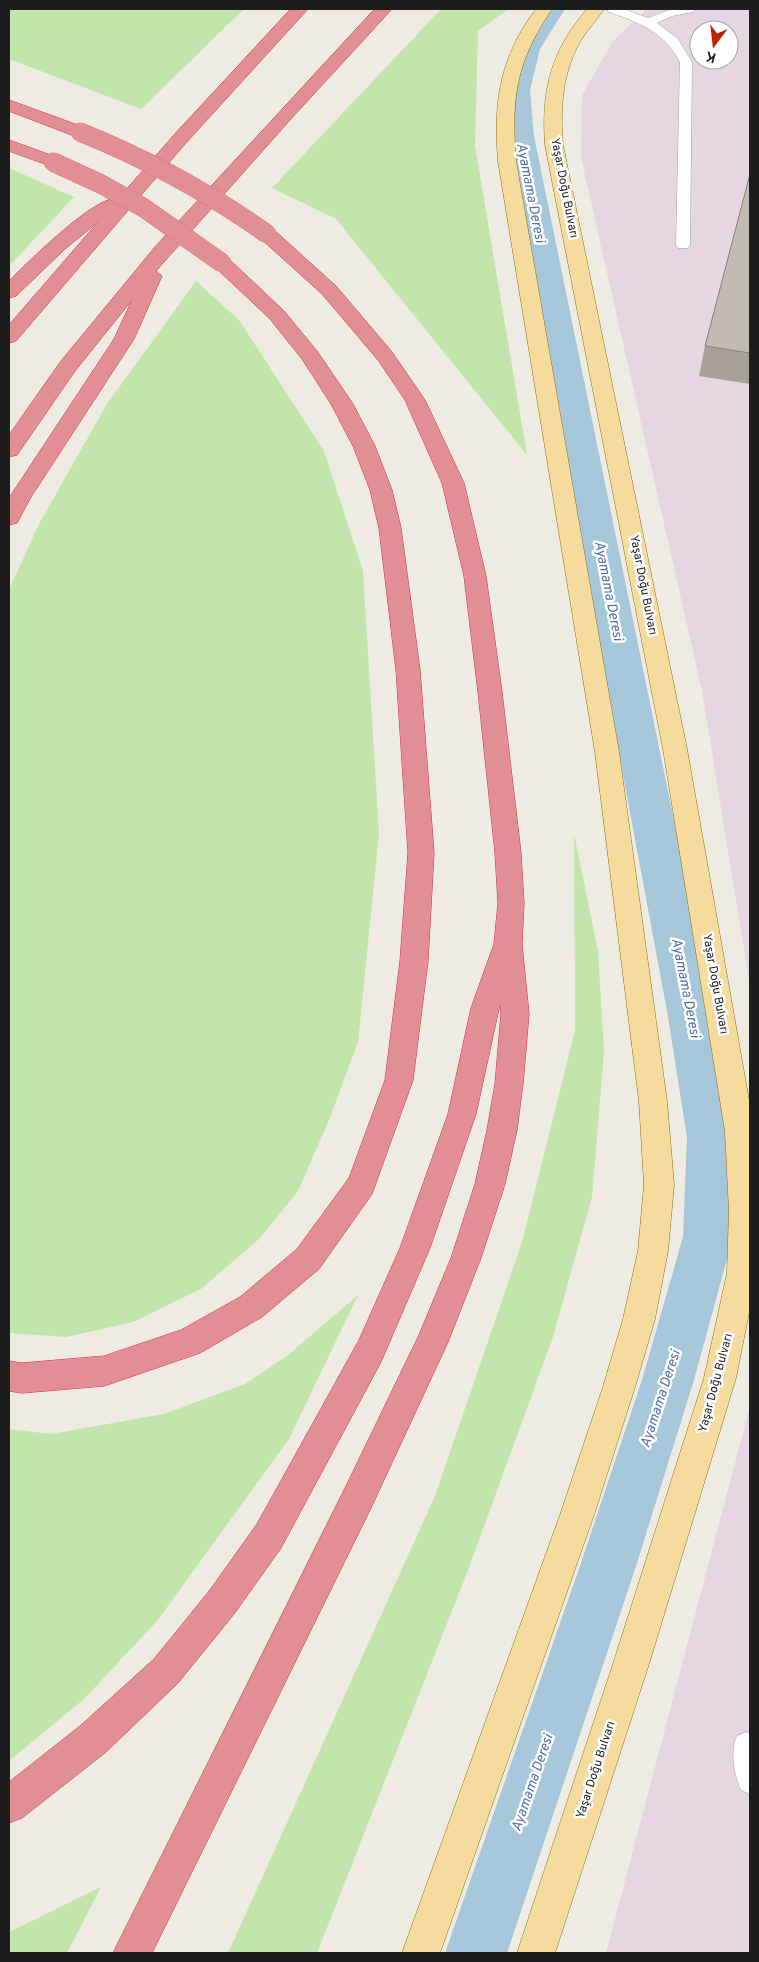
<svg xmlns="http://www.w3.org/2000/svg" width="759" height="1962" font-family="Overpass,sans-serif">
	<rect width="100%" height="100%" fill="#eeebe3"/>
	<!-- industrial -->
	<path fill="#e6d6e1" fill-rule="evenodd" d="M647,9H750V986L702,691L581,158L582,95L613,41ZM699,30H729V60H699Z
		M750,1406V1953H606Z"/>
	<!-- grass -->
	<path fill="#c1e5ab" d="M9,9H244L141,109L9,59Z
		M441,9H508L478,31L475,146L527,455L336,219L272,188Z
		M9,168L74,197L9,266Z
		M196,281L239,320L324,451L363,571L379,834L358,1042L329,1120L298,1191L259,1239L201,1289L133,1322L66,1337L9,1333V590L39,524L107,404Z
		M574,834L598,951L604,1052L592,1197L553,1337L468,1570L317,1953H228L435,1496L523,1239L575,1030Z
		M358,1295L289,1439L157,1621L84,1699L9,1761V1429L51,1434L164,1414L245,1384L287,1356Z
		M101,1887L67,1953H9V1932Z"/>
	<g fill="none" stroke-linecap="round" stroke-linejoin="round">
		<!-- canal -->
		<path fill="#a6c7d9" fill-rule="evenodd" d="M538,9H565L540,49L530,90L534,136L713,1011L735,1137L733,1237L694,1380L637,1563L507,1953H445L581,1563L642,1380L683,1237L687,1137L667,1011L504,136L502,90L512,49Z"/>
		<defs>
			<path id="service" d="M607,9H624L648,18L672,9H695L693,12L672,16L657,23L678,39L692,62L690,245L688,248H678L676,245L680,62C665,32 638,22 609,12Z
				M746,1732L750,1734V1794L741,1790C734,1775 730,1751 737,1736Z"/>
			<path id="primary" d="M536,9H552C516,62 511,97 516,161L619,752L667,1101L674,1185L668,1251L655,1319L635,1387L594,1515L440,1953H402L560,1515L603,1387L623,1319L638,1251L644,1185L639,1101L595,752L498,161C493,102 500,57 536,9Z
				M587,9H604C597,20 588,29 581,40C562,73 560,108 563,145L687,749L750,1106V1308L736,1378L649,1664L555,1953H517L613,1664L704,1378L727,1273L729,1211L725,1131L663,749L545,145C541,90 551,51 587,9Z"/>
			<path id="motorway" d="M291,9H308L185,144L16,341L9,343V325L98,222L65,249L16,296L9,298V281C26,264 97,193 118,199L173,136Z
				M375,9H392L289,121L156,271L162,276L134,339L31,497L17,523L9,525V498L114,339L132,300L75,371L17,455L9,457V435L61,361L155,247Z
				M9,100L86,128L89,132L86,136L80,137L74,136L9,111Z
				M9,140L59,158L62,162L59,166L53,167L9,151Z
				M267,228L274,230L336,286L392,352L425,400L464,483L486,576L502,692L521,853L524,903L522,944L529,1014L523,1084L517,1130L505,1184L481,1258L448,1342L370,1510L152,1953H113L346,1486L419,1335L451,1258L475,1184L487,1130L495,1084L501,1014L500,1004L476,1114L430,1248L381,1362L281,1548L234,1614L178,1683L106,1752L22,1818L9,1823V1782L80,1726L154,1659L210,1590L257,1524L359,1340L400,1248L448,1114L471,1008L494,944L498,903L495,853L478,692L464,576L442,483L405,400L378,360L322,294L260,238L257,234L260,230Z
				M222,257L229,259L284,311L317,351L353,404L375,446L392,490L401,528L420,670L434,853L428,961L413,1080L372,1194L319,1269L262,1317L200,1353L104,1386L22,1393L9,1391V1361L22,1363L104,1356L181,1330L240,1297L297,1249L349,1178L385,1080L400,961L408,853L396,670L379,528L370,490L353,446L331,404L302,359L270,319L215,267L212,263L215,259Z"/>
		</defs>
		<!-- service casing -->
		<use href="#service" stroke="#a4a4a4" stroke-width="1"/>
		<!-- primary casing -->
		<use href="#primary" stroke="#8e7108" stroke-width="1"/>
		<!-- motorway casing -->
		<use href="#motorway" stroke="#cf2d51" stroke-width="1"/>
		<!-- service -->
		<use href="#service" fill="#fff" fill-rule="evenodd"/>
		<!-- primary -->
		<use href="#primary" fill="#f6db9f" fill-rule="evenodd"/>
		<!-- motorway -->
		<use href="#motorway" fill="#e18f94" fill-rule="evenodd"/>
		<defs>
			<path id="motorway-bridge" d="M80,132C147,159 208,192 267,234
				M53,162L101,184L144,208L222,263"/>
		</defs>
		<!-- motorway-bridge casing -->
		<use href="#motorway-bridge" stroke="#cf2d51" stroke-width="19" stroke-linecap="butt"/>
		<!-- motorway-bridge -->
		<use href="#motorway-bridge" stroke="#e18f94" stroke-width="19"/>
	</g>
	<!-- wall -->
	<path fill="#a7a19a" d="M750,174V384L699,376L705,346Z"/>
	<!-- building -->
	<path fill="#c2bbb3" stroke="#88837d" d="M750,174V353L705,346Z"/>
	<g text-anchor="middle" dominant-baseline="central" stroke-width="5" stroke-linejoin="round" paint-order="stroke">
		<!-- street labels -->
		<g font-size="12" fill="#1d1d1d" stroke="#fff">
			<text transform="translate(564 188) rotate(79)">Yaşar Doğu Bulvarı</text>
			<text transform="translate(643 585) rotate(79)">Yaşar Doğu Bulvarı</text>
			<text transform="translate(715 984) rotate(80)">Yaşar Doğu Bulvarı</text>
			<text transform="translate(716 1383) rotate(-75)">Yaşar Doğu Bulvarı</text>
			<text transform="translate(596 1770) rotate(-72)">Yaşar Doğu Bulvarı</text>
		</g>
		<!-- water labels -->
		<g font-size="14" font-style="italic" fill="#4f70a7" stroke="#fff">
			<text transform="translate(530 193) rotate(79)">Ayamama Deresi</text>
			<text transform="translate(608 591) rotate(79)">Ayamama Deresi</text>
			<text transform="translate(685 988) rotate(79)">Ayamama Deresi</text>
			<text transform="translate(661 1399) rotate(-72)">Ayamama Deresi</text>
			<text transform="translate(533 1783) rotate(-71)">Ayamama Deresi</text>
		</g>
	</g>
	<!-- border -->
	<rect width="759" height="1962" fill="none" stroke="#1d1d1d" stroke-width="20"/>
	<!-- north arrow -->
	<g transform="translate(714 45) rotate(195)"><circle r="24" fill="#ffffff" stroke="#a5a5a5"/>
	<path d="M0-4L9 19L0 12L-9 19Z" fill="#bf200b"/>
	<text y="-8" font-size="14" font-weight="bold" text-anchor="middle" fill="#1d1d1d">K</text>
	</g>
</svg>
